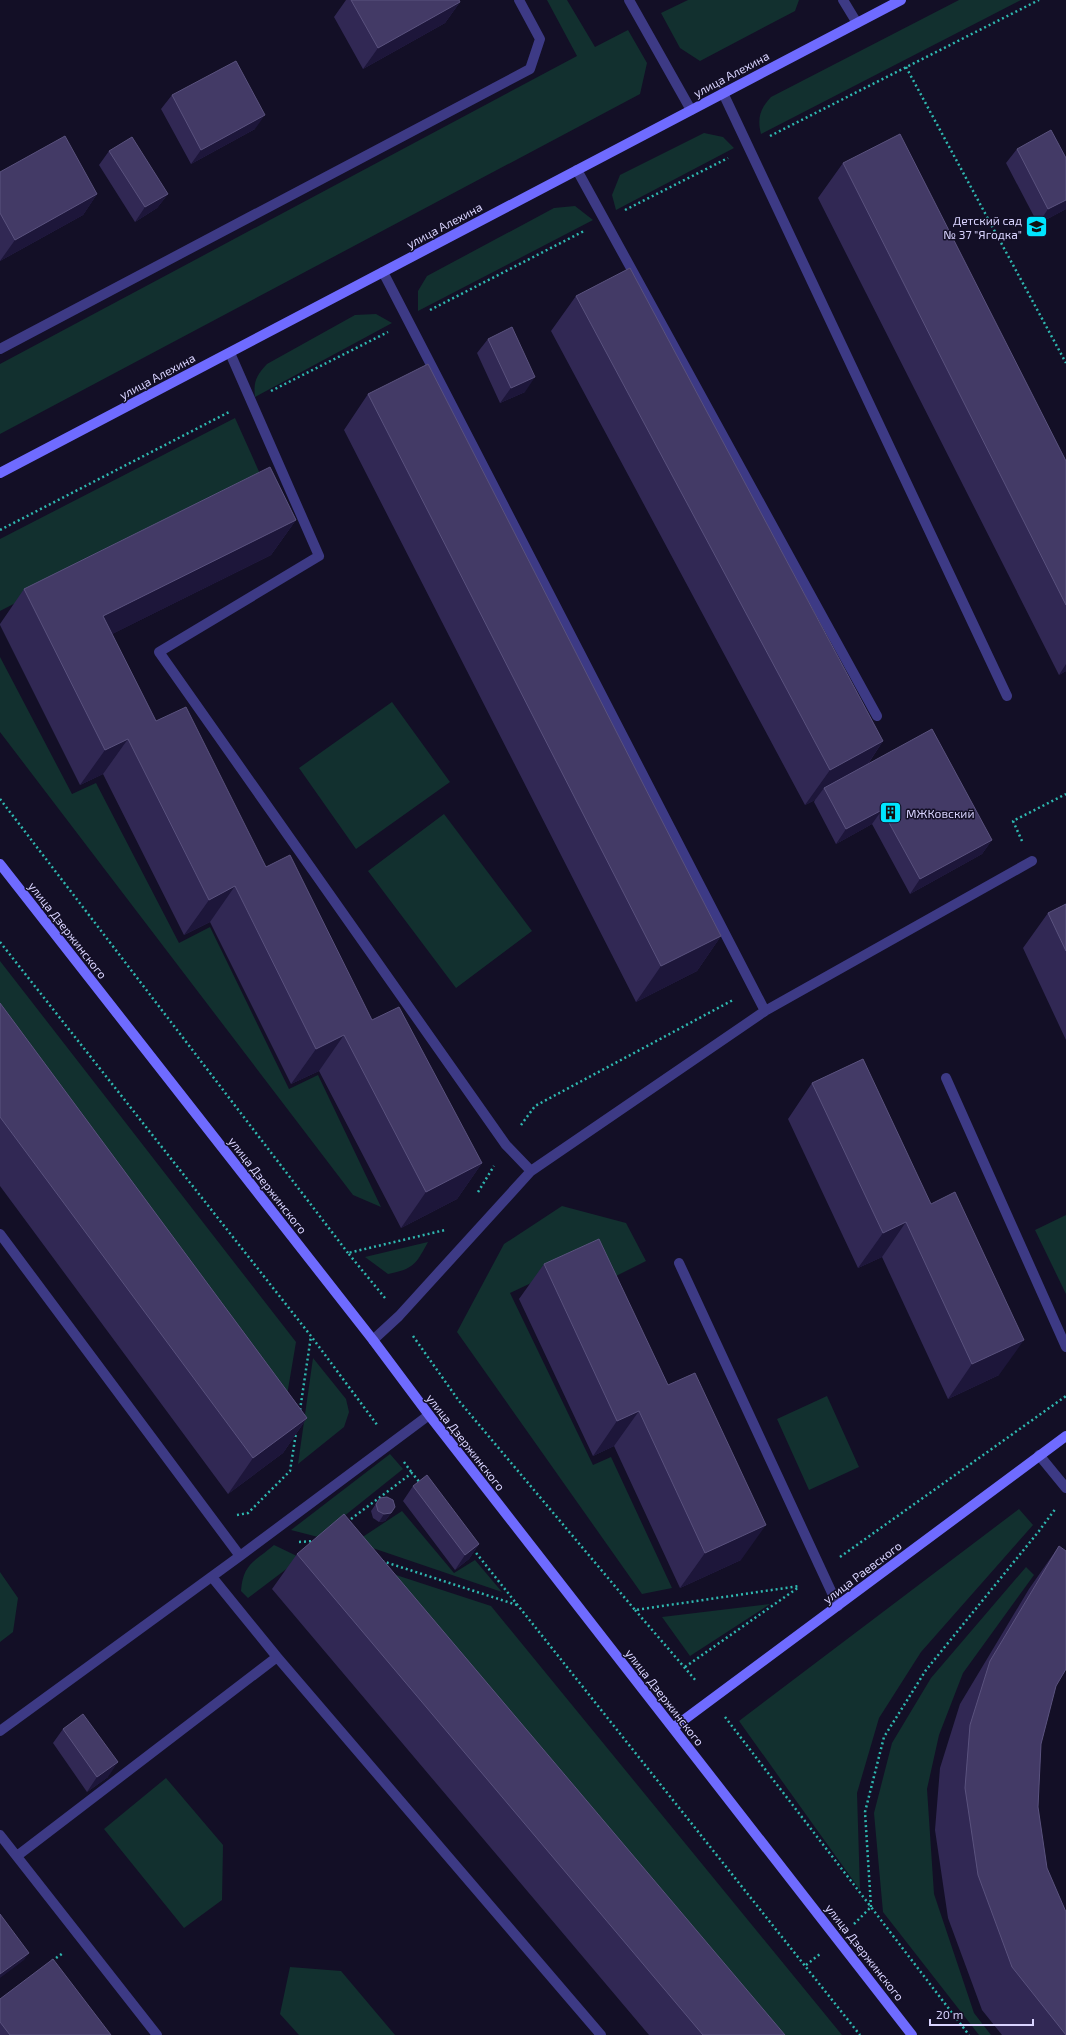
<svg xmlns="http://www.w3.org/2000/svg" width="1066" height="2035" font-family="'Exo 2',sans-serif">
	<rect width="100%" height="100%" fill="#130f26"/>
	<!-- green -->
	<path fill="#12302f" d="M547,0H567L595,47L628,30L647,63L640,94L0,434V364L577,56Z
		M688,0H799L795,11L700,61L680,48L661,13Z
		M959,0H1021L761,134C757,118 760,109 771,97Z
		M704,133L723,137L734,148L616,210L612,195L620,175Z
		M575,206L593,220L418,311V291L427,276L554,208Z
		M376,314L392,323L255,397C253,381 257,375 267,364L355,315Z
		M235,418L261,476L0,611V539Z
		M0,657L72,794L96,783L179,943L210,927L289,1089L318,1075L381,1207L353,1195L0,732Z
		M392,702L450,782L356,849L299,768Z
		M444,814L532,931L456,988L368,871Z
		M0,961L296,1342L283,1419L0,1043Z
		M562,1206L626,1223L646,1261L596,1286L580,1260L510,1293L593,1465L611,1457L672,1588L642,1594L457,1332L504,1244Z
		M1066,1215V1294L1035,1230Z
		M428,1242C416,1264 414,1269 388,1274L365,1257Z
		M313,1358L346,1399L349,1412L344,1427L298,1464Z
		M827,1396L859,1467L809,1490L777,1419Z
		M390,1454L403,1469L318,1537L291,1530Z
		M1019,1509L1033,1525L921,1652L879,1718L857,1793L860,1890L739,1721Z
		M402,1511L454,1573L475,1560L502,1592L355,1542Z
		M274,1545L301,1558L248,1598L241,1591C243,1564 254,1562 274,1545Z
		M344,1558L491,1606L842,2035H738Z
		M1026,1567L1034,1575L963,1673L939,1735L927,1789L934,1894L974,2013L991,2035H979L883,1912L874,1813L892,1743L931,1678Z
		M0,1572L18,1598L13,1632L0,1642Z
		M770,1604L690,1656L662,1617Z
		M166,1778L223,1845L222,1900L184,1928L104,1829Z
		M290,1967L341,1971L395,2035H299L280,2014Z"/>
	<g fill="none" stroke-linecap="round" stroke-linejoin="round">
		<!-- path -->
		<path stroke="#2fb8b0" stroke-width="2.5" stroke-dasharray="2 3" stroke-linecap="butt" d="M906,67L1066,363
			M770,136L1039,0
			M625,210L728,158
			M430,310L584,231
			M271,391L388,332
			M0,530L231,411
			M0,799L348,1253
			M1022,841L1013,821L1066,794
			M0,942L311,1336L378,1426
			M521,1125L535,1106L733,1000
			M478,1192L494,1166
			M385,1298L348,1253L445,1230
			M413,1336L459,1401L635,1610L799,1586
			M300,1410L311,1336
			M404,1462L412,1473
			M237,1515L248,1513L290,1471L296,1433
			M347,1522L412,1473L421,1484
			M299,1542L314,1541
			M473,1549L860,2035
			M840,1557L1066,1396
			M382,1561L517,1605
			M635,1610L697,1682
			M685,1667L799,1587
			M725,1717L871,1907
			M871,1907L865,1812L884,1737L926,1670L1039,1531L1056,1508
			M854,1924L871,1907L969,2035
			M52,1961L63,1953
			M806,1965L820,1954"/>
		<!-- service -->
		<path stroke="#3d3a85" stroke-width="10" d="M629,0L691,110
			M843,0L857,23
			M723,93L1007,696
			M577,170L877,716
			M383,272L765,1011
			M230,353L319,556L159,652L506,1145L531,1171
			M946,1078L1066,1347
			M0,1234L240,1556L0,1731
			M679,1263L838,1606
			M373,1340L399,1316L531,1171L765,1011L1032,861
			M1039,1455L1066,1488
			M240,1556L429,1415
			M212,1577L277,1657L601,2035
			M0,1835L157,2035
			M17,1856L277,1657"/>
		<!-- minor -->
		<path stroke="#3d3a85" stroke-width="10" d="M0,349L530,69L540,39L519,0"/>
		<!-- secondary -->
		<path stroke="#6f6bff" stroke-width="10" d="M0,473L901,0
			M0,864L373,1340L429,1415L912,2035
			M673,1728L1066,1436"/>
	</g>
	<!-- wall -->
	<path fill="#312854" d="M346,0H459L460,2L445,23L363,69L334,17Z
		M172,95L255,129L191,164L161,109Z
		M1017,149L1066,158V209L1038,224L1006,163Z
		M109,151L168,194L157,208L135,222L99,165Z
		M843,163L1066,461V671L1059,675L818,198Z
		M0,172L97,194L83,215L0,261Z
		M576,296L883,741L868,764L992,840L982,854L910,894L872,824L836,844L814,802L815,800L805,805L551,331Z
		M488,339L525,392L500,403L477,353Z
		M368,394L721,936L697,971L636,1002L344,430Z
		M296,520L271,555L112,634L156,721L266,867L372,1020L482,1163L457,1199L401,1228L319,1071L291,1084L210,922L184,935L103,774L80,785L0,625V624L24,589Z
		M1066,904V1040L1023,948L1048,913Z
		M0,1003L307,1418L283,1453L228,1494L0,1186Z
		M863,1059L999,1375L948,1399L882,1257L858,1268L788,1119L812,1083Z
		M544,1264L741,1560L680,1588L614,1446L593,1456L519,1299Z
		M413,1486L479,1544L469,1559L455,1570L403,1501Z
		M380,1498L391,1513L385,1521L379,1522L373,1518L371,1511Z
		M1059,1546L1056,1686L1041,1744L1038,1807L1066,2035H1002L982,2010L948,1918L935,1830L940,1768L960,1704L1029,1589Z
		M297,1554L785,2035H649L272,1589Z
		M63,1729L108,1777L87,1792L53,1743Z
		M0,1999L111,2035H0Z"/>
	<!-- shaded-wall -->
	<path fill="#1d163a" d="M460,2L445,23L363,69L378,48Z
		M265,115L255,129L191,164L201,150Z
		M97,194L83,215L0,261L15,240Z
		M168,194L157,208L135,222L145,207Z
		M1066,200V209L1038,224L1048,209Z
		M535,377L525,392L500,403L511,388Z
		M296,520L271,555L78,651L103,616Z
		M1066,664V671L1059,675Z
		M128,739L103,774L80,785L105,750Z
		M883,741L859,777L824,788L815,800L805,805L830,770Z
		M882,810L872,824L836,844L846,829Z
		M992,840L982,854L910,894L920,879Z
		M235,886L210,922L184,935L209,900Z
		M721,936L697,971L636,1002L661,966Z
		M344,1035L319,1071L291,1084L316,1049Z
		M482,1163L457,1199L401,1228L426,1192Z
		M906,1222L882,1257L858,1268L883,1233Z
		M1024,1340L999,1375L948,1399L972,1364Z
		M639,1411L614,1446L593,1456L617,1421Z
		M307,1418L283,1453L228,1494L253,1458Z
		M391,1513L385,1521L379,1522L384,1514Z
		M766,1525L741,1560L680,1588L705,1553Z
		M479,1544L469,1559L455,1570L465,1555Z
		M118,1762L108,1777L87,1792L97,1777Z
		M29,1953L24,1960L0,1978V1974Z"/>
	<!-- building -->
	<path fill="#433a66" stroke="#5a527e" d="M351,0H459L460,2L378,48Z
		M236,61L265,115L201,150L172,95Z
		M1051,130L1066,158V200L1048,209L1017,149Z
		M900,134L1066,461V605L843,163Z
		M65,136L97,194L15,240L0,213V172Z
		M132,137L168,194L145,207L109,151Z
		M630,268L883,741L830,770L576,296Z
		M512,327L535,377L511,388L488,339Z
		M428,364L721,936L661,966L368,394Z
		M270,467L296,520L103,616L156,721L186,707L266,867L290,855L372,1020L399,1007L482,1163L426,1192L344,1035L316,1049L235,886L209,900L128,739L105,750L24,589Z
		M932,729L992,840L920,879L882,810L846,829L824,788Z
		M1066,904V951L1048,913Z
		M0,1003L307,1418L253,1458L0,1117Z
		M863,1059L931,1204L955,1192L1024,1340L972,1364L906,1222L883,1233L812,1083Z
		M599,1239L668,1385L695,1373L766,1525L705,1553L639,1411L617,1421L544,1264Z
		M427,1475L479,1544L465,1555L413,1486Z
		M387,1497L393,1500L395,1507L391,1513L384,1514L378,1511L376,1504L380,1498Z
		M344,1514L785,2035H703L297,1554Z
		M1059,1546L1066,1551V1669L1056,1686L1041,1744L1038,1807L1047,1868L1066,1912V2035L1012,1967L978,1875L965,1788L970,1725L990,1661Z
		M83,1714L118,1762L97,1777L63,1729Z
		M0,1914L29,1953L0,1974Z
		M53,1959L111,2035H10L0,2022V1999Z"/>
	<!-- icons -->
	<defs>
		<symbol id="school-square" viewBox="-11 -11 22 22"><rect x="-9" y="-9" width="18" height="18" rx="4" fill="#00e5ff" stroke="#130f26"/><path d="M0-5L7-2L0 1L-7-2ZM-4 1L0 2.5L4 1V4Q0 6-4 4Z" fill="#111"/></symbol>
		<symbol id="building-square" viewBox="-11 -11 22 22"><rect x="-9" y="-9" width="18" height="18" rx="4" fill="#00e5ff" stroke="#130f26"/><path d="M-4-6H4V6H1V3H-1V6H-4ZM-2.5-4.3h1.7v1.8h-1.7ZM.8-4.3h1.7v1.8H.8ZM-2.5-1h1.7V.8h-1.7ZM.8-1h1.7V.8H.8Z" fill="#111"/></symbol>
	</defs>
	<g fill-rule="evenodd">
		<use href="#school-square" x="1024" y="214" width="25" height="25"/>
		<use href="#building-square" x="878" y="800" width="25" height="25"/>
	</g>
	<g text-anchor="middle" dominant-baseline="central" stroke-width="3" stroke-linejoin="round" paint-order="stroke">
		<!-- street labels -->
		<g font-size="12" fill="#d9d4ff" stroke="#130f26">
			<text transform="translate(731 74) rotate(-28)">улица Алехина</text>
			<text transform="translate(444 225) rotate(-28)">улица Алехина</text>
			<text transform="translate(157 376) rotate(-28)">улица Алехина</text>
			<text transform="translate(68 930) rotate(52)">улица Дзержинского</text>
			<text transform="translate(268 1185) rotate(52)">улица Дзержинского</text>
			<text transform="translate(466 1442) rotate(52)">улица Дзержинского</text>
			<text transform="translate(862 1572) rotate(-37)">улица Раевского</text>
			<text transform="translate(665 1697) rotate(52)">улица Дзержинского</text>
			<text transform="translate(865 1952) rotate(52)">улица Дзержинского</text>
		</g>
		<!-- poi labels -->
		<g font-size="12" fill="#d9d4ff" stroke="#130f26" text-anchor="end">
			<text x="1022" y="220">Детский сад<tspan x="1022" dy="14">№ 37 "Ягодка"</tspan></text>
			<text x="906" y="813" text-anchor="start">МЖКовский</text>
		</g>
	</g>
	<!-- scale -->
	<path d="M930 2019v6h103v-6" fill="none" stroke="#d9d4ff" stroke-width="2"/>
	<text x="936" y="2019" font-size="12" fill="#d9d4ff" stroke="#130f26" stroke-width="3" paint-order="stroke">20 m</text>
</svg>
